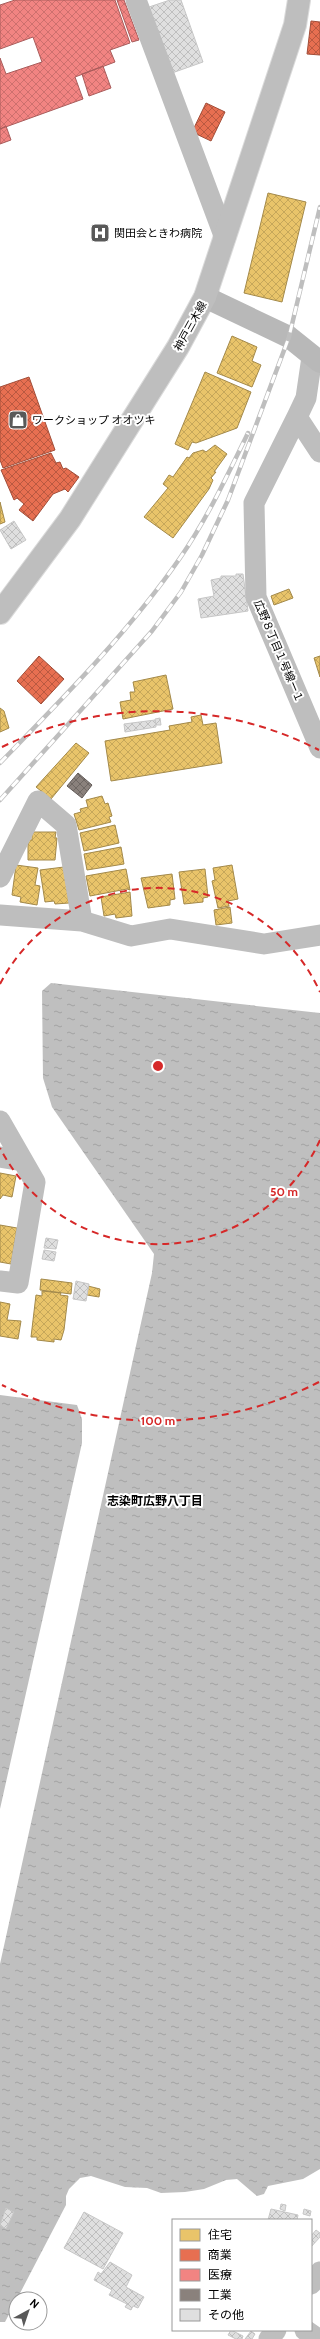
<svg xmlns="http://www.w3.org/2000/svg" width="320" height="2339" font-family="Cabin,'Noto Sans JP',sans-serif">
	<defs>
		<pattern id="water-ripples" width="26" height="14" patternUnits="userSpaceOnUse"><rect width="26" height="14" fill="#bfbfbf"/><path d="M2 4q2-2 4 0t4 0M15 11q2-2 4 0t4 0" fill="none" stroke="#a2a2a2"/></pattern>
		<pattern id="homes-cross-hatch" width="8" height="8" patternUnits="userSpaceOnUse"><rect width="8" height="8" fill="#e9c46a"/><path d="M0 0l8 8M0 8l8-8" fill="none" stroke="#c6a75a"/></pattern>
		<pattern id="shops-cross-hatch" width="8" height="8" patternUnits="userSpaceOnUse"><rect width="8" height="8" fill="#e76f51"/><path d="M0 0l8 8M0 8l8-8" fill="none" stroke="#b95941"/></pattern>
		<pattern id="health-cross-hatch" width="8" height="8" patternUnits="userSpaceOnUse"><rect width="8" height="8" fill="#f28482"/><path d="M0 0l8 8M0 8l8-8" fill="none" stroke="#ce706e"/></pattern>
		<pattern id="industry-cross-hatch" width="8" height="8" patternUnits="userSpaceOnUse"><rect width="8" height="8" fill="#8a817c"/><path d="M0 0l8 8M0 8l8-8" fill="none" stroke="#6e6763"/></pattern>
		<pattern id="building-cross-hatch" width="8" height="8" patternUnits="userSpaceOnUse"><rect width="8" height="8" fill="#dfdfdf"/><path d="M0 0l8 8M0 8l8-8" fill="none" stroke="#bebebe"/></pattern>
	</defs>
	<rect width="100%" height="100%" fill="#fff"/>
	<!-- water -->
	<path fill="url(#water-ripples)" d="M51,983L320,1013V2169L303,2179L268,2186L264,2194L257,2196L237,2179L226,2180L204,2189L185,2192L161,2193L147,2188L125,2187L91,2176L80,2178L69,2189L66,2196V2205L5,2322H0V1964L152,1273L154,1254L52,1107L43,1078L42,991Z
		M0,1395L77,1405L82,1419V1443L0,1809Z"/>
	<!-- homes -->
	<path fill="url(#homes-cross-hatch)" stroke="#a3894a" d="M268,193L306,202L282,302L244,293Z
		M232,336L257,347L252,361L261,365L252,387L217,373Z
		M205,372L251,392L237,428L196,443L192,442L188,450L175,444Z
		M215,445L227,454L214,472H216L211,478L213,480L209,489L173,538L144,517L168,488L163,484L169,475L173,477L187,457L189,458L193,453L203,450L206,452Z
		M0,502L5,522L0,524Z
		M289,589L293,598L274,605L271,596Z
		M320,656V677L314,658Z
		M166,675L173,709L123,719L120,702L131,700L130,692H135L133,682Z
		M0,708L4,711L9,728L0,732Z
		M201,715L203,725L216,723L222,763L111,781L105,741L170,730L169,726L192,722L191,717Z
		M76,743L89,753L51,799L36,787Z
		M102,796L105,804L108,803L112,816L109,817L111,822L79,830L74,814L81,812L80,809L88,807L86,800Z
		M115,825L119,843L84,851L80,833Z
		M32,832H56L55,838H57L55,860H28V840H32Z
		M121,847L124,864L87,870L84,854Z
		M16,865L38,868L35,885L40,886L37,905L20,902L21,897L12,895Z
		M232,865L238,899L228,901L229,906L218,908L212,881L215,880L213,868Z
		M64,867L69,903L55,904L54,901L45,902L40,870Z
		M126,869L130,890L127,889L90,896L86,876Z
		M205,869L208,897L203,898V902L184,904L179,872Z
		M172,874L175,899L170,900V905L148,908L141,878Z
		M130,892L132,916L116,918L115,914L104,916L101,897Z
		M230,907L232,923L216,925L214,910Z
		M0,1173L16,1176L12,1197L3,1195L0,1199Z
		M0,1225L17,1228L11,1264L0,1262Z
		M41,1279L72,1283L71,1294L40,1290Z
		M88,1286L100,1289L99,1297L87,1295Z
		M42,1291L61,1293L60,1295L68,1296L64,1330L61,1340L54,1339V1342L37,1340V1337H31L36,1295L42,1296Z
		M0,1302L10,1304L7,1320L21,1321L18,1339L0,1336Z"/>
	<!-- shops -->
	<path fill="url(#shops-cross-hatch)" stroke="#a24e39" d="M311,21L320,22V55L307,54Z
		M206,103L225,112L211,141L192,132Z
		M29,377L55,450L3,468L0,460V387Z
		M51,453L56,463L60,462L63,469L66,468L79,477L68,492L65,489L53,494L33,521L19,510L24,504L17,498L14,500L1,470Z
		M39,656L64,679L41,704L17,681Z"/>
	<!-- health -->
	<path fill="url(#health-cross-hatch)" stroke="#a95c5b" d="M15,0H115L130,43L110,50L115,62L75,77L83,99L0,129V58L6,74L42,62L33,37L0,49V5Z
		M117,0H124L139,40L132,42Z
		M103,66L111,88L89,96L82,74Z
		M6,126L11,140L0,144V129Z"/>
	<!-- industry -->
	<path fill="url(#industry-cross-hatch)" stroke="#615a57" d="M78,773L92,785L82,798L67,786Z"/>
	<!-- building -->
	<path fill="url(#building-cross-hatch)" stroke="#c7c7c7" d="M170,0H181L203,62L172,73L149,7Z
		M14,521L26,540L11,549L0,530Z
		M236,574H243L248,611L201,618L198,599L214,596L211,580L221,578V576H236Z
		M160,718L161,725H156L155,719Z
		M155,720L156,727L125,732L124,724Z
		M46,1238L58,1240L56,1249L44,1248Z
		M44,1250L56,1252L54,1261L42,1259Z
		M76,1281L89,1284L86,1301L73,1299Z
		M281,2204L286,2205L285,2211L280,2209Z
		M6,2208L14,2212L6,2229L0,2225Z
		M271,2209L298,2215L297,2220H268Z
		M304,2209L311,2211L310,2216L303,2214Z
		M84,2212L123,2233L103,2269L64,2248Z
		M316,2230L320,2233V2237L311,2247V2236Z
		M110,2262L132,2275L126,2287L144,2297L138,2308L133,2306L131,2310L125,2307L127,2304L109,2295L112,2290L94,2280L98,2272L101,2274Z
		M231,2330L243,2336L242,2339H236L228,2335Z
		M251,2331L255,2334L252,2339H245Z"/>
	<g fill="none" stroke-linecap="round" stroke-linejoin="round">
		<defs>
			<path id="primary" d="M0,613L70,519L178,347L205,297L295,25L299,0"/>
		</defs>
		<!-- primary casing -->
		<use href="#primary" stroke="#dbdbdb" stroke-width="24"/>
		<!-- street -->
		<path stroke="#bebebe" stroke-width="21" d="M136,0L225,238
			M312,357L306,398L297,417L320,452
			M297,417L254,503L256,597L320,748
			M0,877L38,801L66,825L82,921
			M0,915L82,921L131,936L170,929L264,944L320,935
			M0,1121L35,1182L18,1283L0,1281
			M0,1157L23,1161
			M311,2284L320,2272
			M305,2330L318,2339
			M269,2339L276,2330"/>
		<!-- secondary -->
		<path stroke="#b8b8b8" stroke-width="22" d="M205,297L289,337L320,362"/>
		<!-- primary -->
		<use href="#primary" stroke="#bebebe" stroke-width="22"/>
		<defs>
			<path id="rail" d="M0,763C63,698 128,633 180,558C207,519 227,476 248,433
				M0,800L152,631L181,592L202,555L228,500L289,337L320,207"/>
		</defs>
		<!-- rail casing -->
		<use href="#rail" stroke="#bebebe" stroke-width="4.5"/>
		<!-- rail -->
		<use href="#rail" stroke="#fff" stroke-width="3" stroke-dasharray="9" stroke-linecap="butt"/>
	</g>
	<!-- distance rings -->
	<g fill="none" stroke="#d62828" stroke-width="2" stroke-dasharray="7 5">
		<path d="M320 1140A178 178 0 0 1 0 1148M0 984A178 178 0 0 1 320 992"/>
		<path d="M319 1382A355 355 0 0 1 2 1385M2 747A355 355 0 0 1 319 750"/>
	</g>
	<!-- icons -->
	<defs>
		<symbol id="hospital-square" viewBox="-11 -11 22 22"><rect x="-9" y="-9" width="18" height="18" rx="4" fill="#595959" stroke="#fff"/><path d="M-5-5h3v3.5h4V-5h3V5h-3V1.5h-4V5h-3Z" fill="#fff"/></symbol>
		<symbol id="shop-square" viewBox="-11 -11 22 22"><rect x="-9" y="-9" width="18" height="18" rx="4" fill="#595959" stroke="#fff"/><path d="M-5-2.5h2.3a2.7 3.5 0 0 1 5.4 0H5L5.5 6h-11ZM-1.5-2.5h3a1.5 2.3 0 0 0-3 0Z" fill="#fff"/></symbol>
	</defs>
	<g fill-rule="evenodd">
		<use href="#hospital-square" x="89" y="222" width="22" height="22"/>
		<use href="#shop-square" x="7" y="409" width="22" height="22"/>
	</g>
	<g text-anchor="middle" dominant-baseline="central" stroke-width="4" stroke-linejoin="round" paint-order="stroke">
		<!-- poi labels -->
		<g font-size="11" fill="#000" stroke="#fff" text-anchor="start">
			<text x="114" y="233">関田会ときわ病院</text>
			<text x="32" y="420">ワークショップ オオツキ</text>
		</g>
		<!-- street labels -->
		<g font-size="11" fill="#000" stroke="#fff">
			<text transform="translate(190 326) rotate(-61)">神戸三木線</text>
			<text transform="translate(279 651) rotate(67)">広野８丁目１号線ー１</text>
		</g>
		<!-- neighbourhood labels -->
		<g font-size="12" font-weight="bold" fill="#000" stroke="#fff">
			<text x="155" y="1500">志染町広野八丁目</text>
		</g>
	</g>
	<circle cx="158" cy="1066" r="6" fill="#d62828" stroke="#fff" stroke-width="2"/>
	<g font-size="12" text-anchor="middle" font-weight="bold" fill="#d62828" stroke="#fff" stroke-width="4" stroke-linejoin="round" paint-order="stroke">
		<text x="284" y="1196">50 m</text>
		<text x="158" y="1425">100 m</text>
	</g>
	<!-- legend -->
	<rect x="172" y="2219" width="140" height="112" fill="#ffffff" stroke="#999999"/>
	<rect x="180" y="2229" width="20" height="12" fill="#e9c46a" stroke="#999999"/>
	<text x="208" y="2239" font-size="12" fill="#000000">住宅</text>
	<rect x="180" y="2249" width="20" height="12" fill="#e76f51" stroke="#999999"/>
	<text x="208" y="2259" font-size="12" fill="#000000">商業</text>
	<rect x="180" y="2269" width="20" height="12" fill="#f28482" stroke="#999999"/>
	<text x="208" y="2279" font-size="12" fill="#000000">医療</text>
	<rect x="180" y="2289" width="20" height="12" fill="#8a817c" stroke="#999999"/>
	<text x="208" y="2299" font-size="12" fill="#000000">工業</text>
	<rect x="180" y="2309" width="20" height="12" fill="#dfdfdf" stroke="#999999"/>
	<text x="208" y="2319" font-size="12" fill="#000000">その他</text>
	<!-- north arrow -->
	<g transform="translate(28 2311) rotate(40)"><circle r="19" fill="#ffffff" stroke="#999999"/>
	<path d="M0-3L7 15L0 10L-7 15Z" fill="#595959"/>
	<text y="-6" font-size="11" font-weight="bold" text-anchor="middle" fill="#000000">N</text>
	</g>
</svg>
